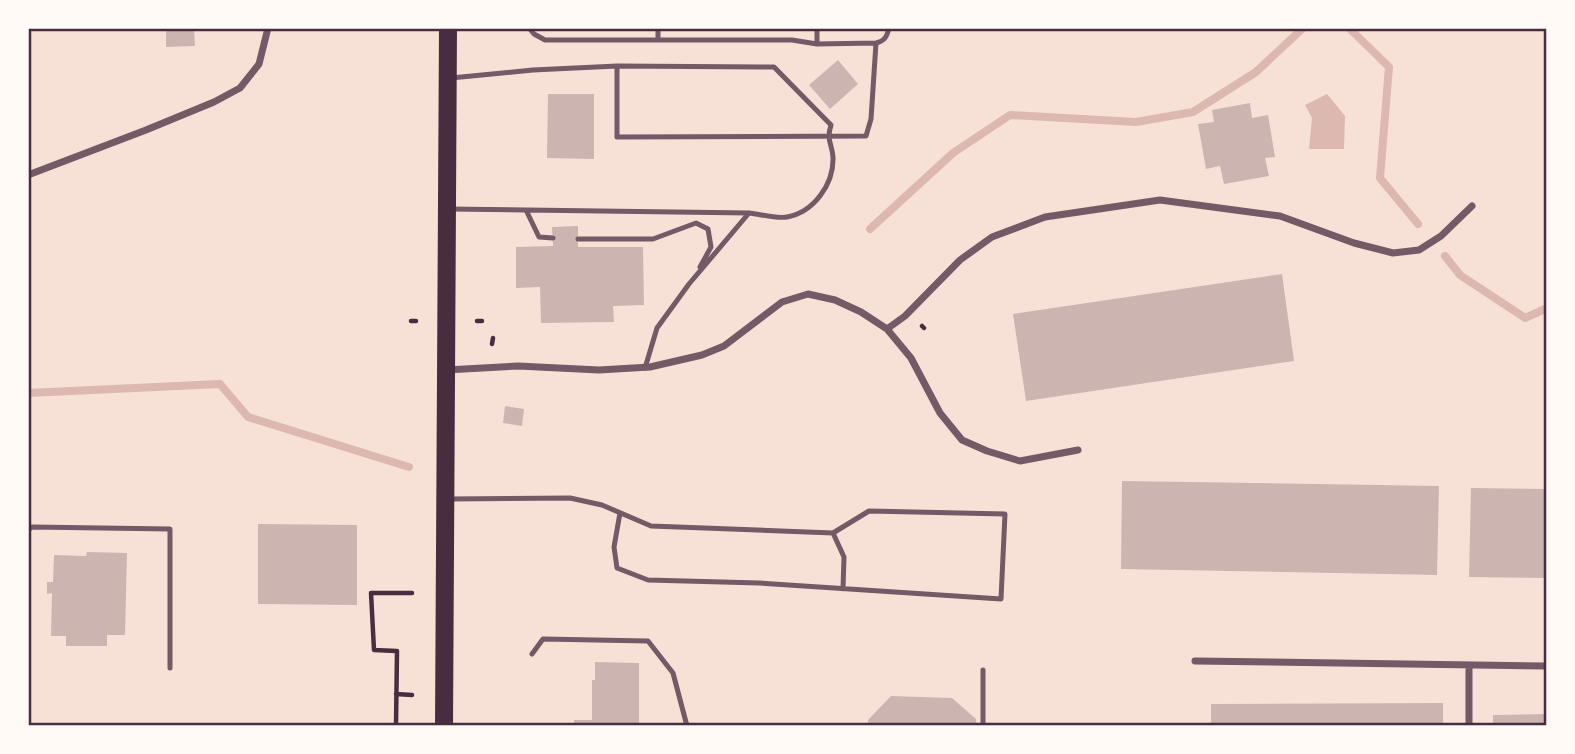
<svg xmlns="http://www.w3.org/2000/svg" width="1575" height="754" font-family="'IBM Plex Sans',sans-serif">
	<rect width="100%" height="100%" fill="#f7e1d7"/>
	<!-- water -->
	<path fill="#dcb8b0" d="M1327,94L1345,116L1344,149H1309L1312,118L1305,105Z"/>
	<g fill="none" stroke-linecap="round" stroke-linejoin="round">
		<!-- stream -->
		<path stroke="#dcb8b0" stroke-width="8" d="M1349,28L1389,67L1380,178L1418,224
			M870,229L953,153L1010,115L1136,122L1193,112L1256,72L1303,28
			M1445,256L1460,275L1525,318L1547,308
			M28,393L220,384L248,417L409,467"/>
	</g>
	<!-- building -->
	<path fill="#ccb4b1" d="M166,28H194L195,46L166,47Z
		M838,60L858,84L830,109L809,85Z
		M548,94H594V159L547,158Z
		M1250,103L1252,118L1268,115L1275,157L1265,158L1269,176L1224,184L1220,166L1206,169L1198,124L1214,122L1212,110Z
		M578,226V247H643L644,305L613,306L614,322L541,323L540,287L516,288V247L553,246L552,227Z
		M1282,274L1294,361L1026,401L1013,314Z
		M505,406L524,409L522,426L503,423Z
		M1122,481L1439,486L1437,575L1121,569Z
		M1471,488L1547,489V578L1469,577Z
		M258,524L357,525V605L258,604Z
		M87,552L127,553L125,635H107V646H66V636H51L52,593L47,594V582H53L54,555L86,556Z
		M595,662L639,663V726H574V720H592V680H595Z
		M891,696L952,698L976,719V726H868V720Z
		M1443,703V726H1211V704Z
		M1547,714V726H1493V715Z"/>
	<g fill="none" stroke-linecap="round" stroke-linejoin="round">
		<!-- path -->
		<path stroke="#4a2c40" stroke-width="4.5" d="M411,321H416
			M477,321H482
			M922,326L924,328
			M492,344L493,338
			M396,694L412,695
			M396,726L397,651L374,650L371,593H412"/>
		<!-- service -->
		<path stroke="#755966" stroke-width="5" d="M529,28L534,34L545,40H792L817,44L876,43C885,41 887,36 889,28
			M658,28V39
			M817,28V44
			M617,66V137L866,136L871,119L876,43
			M449,209L749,213C760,214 776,219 787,217C814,212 834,184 833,157C832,143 826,141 831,125L774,67L617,66L533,70L451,78
			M526,210L539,237L553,238
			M578,239H653L696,223L708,229L711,247L700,267
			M645,368L657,328L689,284L749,213
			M448,499L570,498L602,505L651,526L833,533L869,511L1005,514L1001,599L759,583L648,580L617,568L614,547L620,513
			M28,530L32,527L170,529V668
			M833,533L844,557L843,589
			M532,654L543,639L648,641L673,673L687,726
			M983,726V670"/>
		<!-- minor -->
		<path stroke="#755966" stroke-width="7" d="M28,175L146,130L214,102L240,88L259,64L268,28
			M887,329L905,316L960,260L992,237L1045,217L1160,200L1280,216L1354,243L1393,253L1419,250L1441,236L1472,206
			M446,370L518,366L599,370L650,367L702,355L724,346L782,302L808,294L835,300L861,312L887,329L911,358L940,413L962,440L987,451L1020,461L1078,450
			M1195,661L1547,666
			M1469,665V726"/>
		<!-- primary -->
		<path stroke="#4a2c40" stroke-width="18" d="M444,726L448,28"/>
	</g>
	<!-- border -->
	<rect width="1575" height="754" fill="none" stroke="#fffaf5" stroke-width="60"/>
	<rect x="30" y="30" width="1515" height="694" fill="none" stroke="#4a2c40" stroke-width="2.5"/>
</svg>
